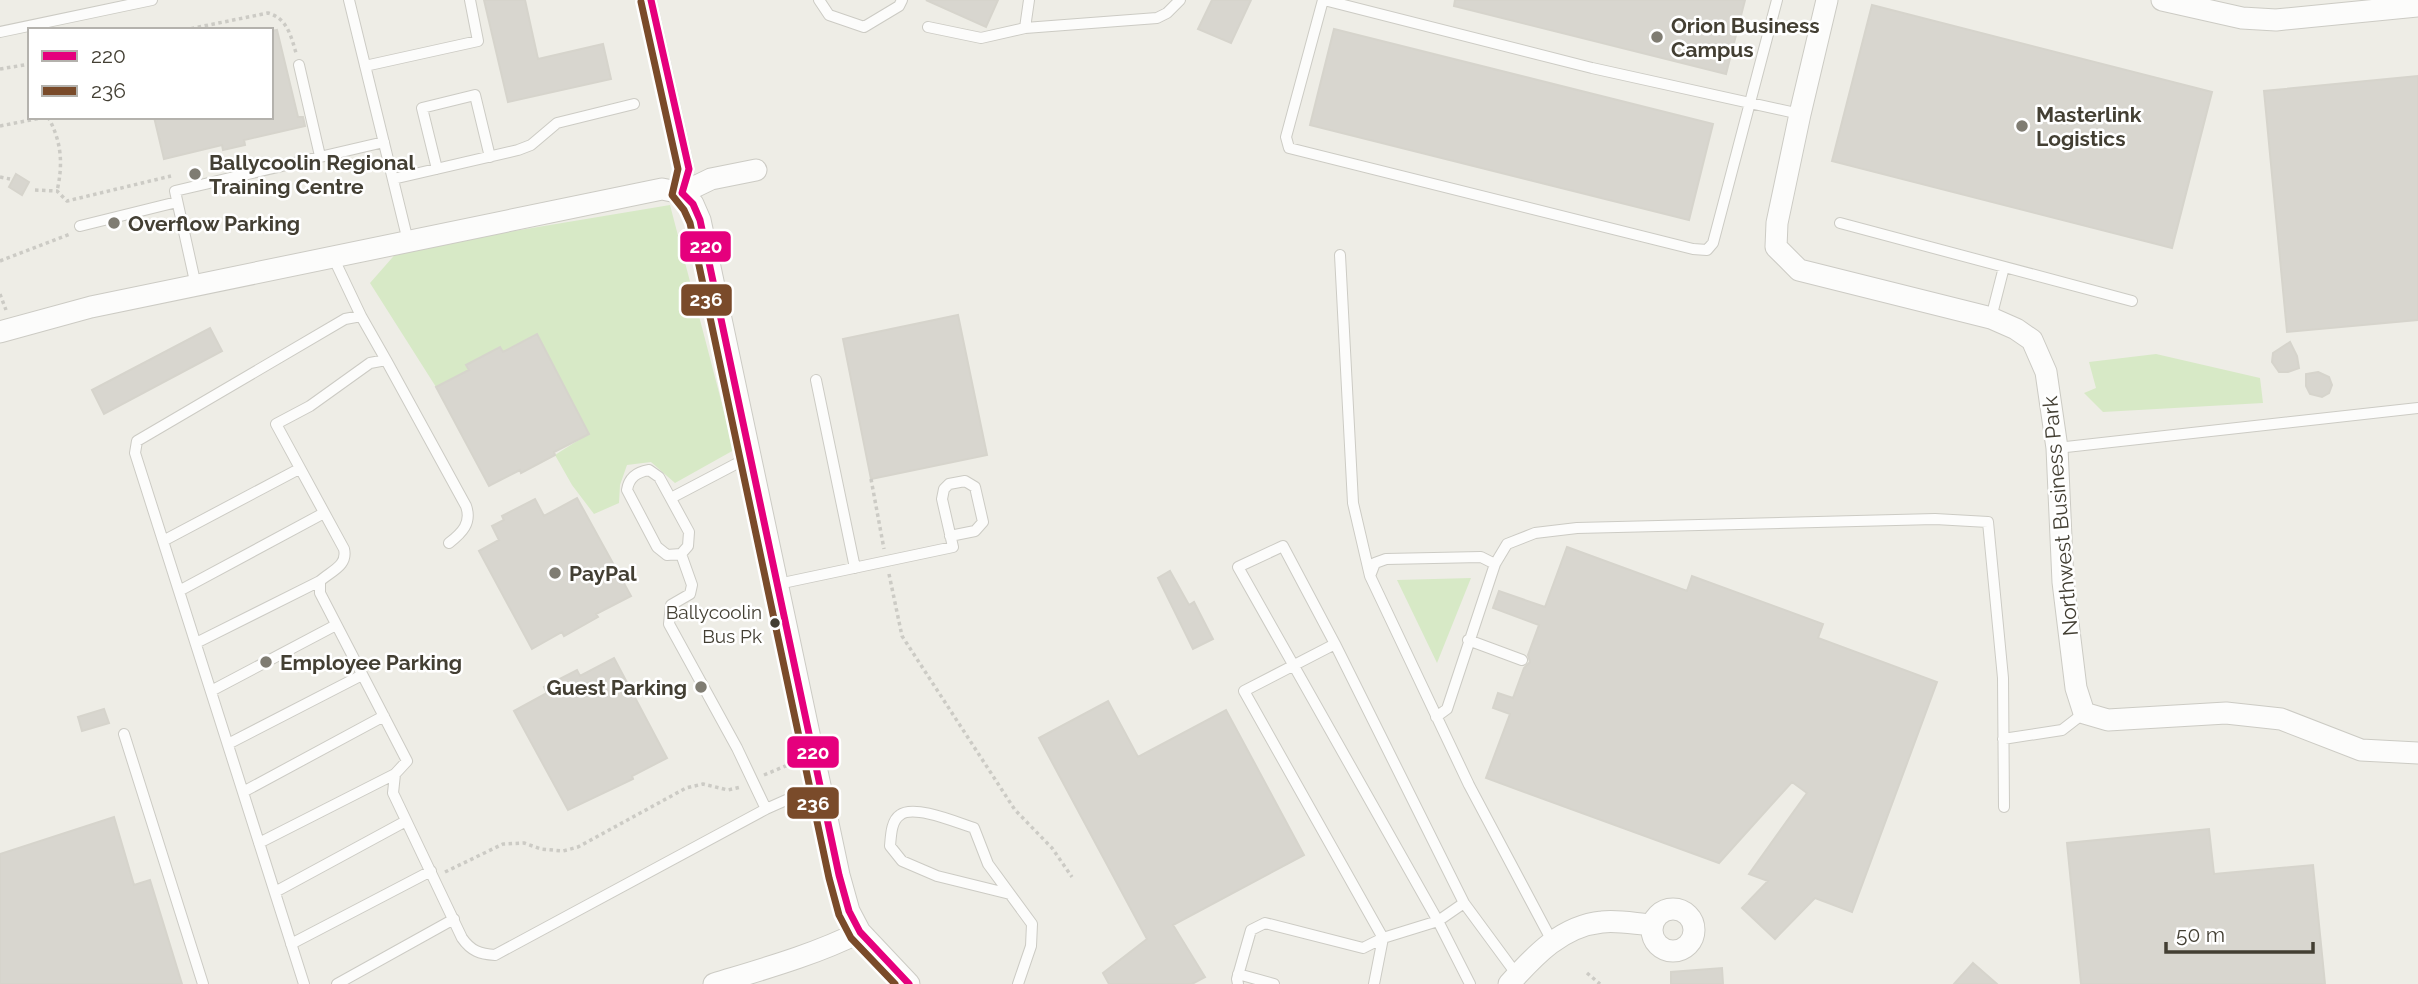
<svg xmlns="http://www.w3.org/2000/svg" width="2418" height="984" font-family="Raleway,sans-serif">
	<rect width="100%" height="100%" fill="#eeede6"/>
	<!-- green -->
	<path fill="#d7e9c6" d="M670,205L734,450L675,483L651,462L627,465L620,485L619,503L594,514L572,485L555,455L588,434L536,335L436,387L370,283L399,250Z
		M2156,354L2260,378L2263,403L2103,412L2084,393L2096,388L2089,362Z
		M1471,578L1437,663L1397,580Z"/>
	<!-- building -->
	<path fill="#d8d6cf" stroke="#d6d4cc" stroke-width="2" d="M484,0H525L538,59L603,44L611,79L508,102Z
		M926,0H998L986,27Z
		M1212,0H1251L1231,43L1198,29Z
		M1455,0H1745L1726,74L1454,6Z
		M1872,5L2212,92L2172,248L1832,161Z
		M1334,29L1713,124L1689,220L1310,125Z
		M277,30L298,117H303L305,126L244,140L245,145L223,150L222,145L164,159L154,117H271V31Z
		M2418,76V320L2287,332L2264,91Z
		M16,174L29,182L22,195L9,187Z
		M958,315L987,455L871,479L843,339Z
		M210,328L222,351L104,414L92,390Z
		M537,334L589,434L554,452L555,455L521,473L520,470L489,486L436,387L469,370L466,365L500,347L503,352Z
		M2290,342L2297,356L2299,368L2288,372H2279L2272,362L2273,353Z
		M2318,372L2329,377L2332,385L2329,393L2322,397L2310,394L2306,386V374Z
		M577,498L631,596L596,614L598,617L564,636L562,632L532,649L479,551L499,540L492,526L504,520L502,516L535,499L544,516Z
		M1567,547L1687,591L1692,576L1823,624L1818,638L1937,682L1852,912L1815,898L1775,939L1742,908L1768,881L1749,874L1807,793L1792,782L1719,863L1486,778L1510,714L1493,708L1498,693L1513,698L1524,668L1530,662L1528,655L1539,625L1493,608L1499,591L1545,607Z
		M1170,571L1189,605L1194,602L1213,639L1193,649L1158,578Z
		M614,658L667,758L632,776L633,779L568,810L514,711L547,693L544,687L577,670L580,676Z
		M1108,701L1138,757L1226,710L1304,855L1173,925L1205,977L1192,984H1109L1103,973L1147,939L1039,738Z
		M104,709L109,723L82,731L78,717Z
		M114,817L134,885L150,880L182,984H0V854Z
		M2209,829L2214,874L2313,865L2325,984H2081L2067,843Z
		M1973,963L1997,984H1954Z
		M1722,968L1723,984H1671V972Z"/>
	<g fill="none" stroke-linecap="round" stroke-linejoin="round">
		<defs>
			<path id="service" d="M349,0L408,241
				M651,0L689,169L683,192
				M819,0L829,15L864,27L899,6L902,0
				M1323,0L1286,137L1289,148L1693,249L1707,250L1713,243L1777,0
				M1324,0L1592,68L1800,114
				M928,27L981,38L1025,28L1157,18L1167,13L1180,0
				M1025,28L1029,0
				M0,32L152,0
				M299,65L320,156
				M365,66L478,41L470,0
				M437,169L422,108L475,95L490,157
				M393,179L518,150L531,145L557,123L634,104
				M1840,223L2132,301
				M80,226L177,202
				M1340,255L1353,503L1370,576
				M333,257L361,316
				M196,286L175,191L384,142
				M1991,318L2004,267
				M386,360L466,506C472,523 462,533 449,543
				M816,380L855,568
				M2057,448L2418,408
				M649,470L659,477L689,532L688,546L681,554L667,555L657,547L627,490C629,477 637,472 649,470Z
				M671,498L751,456
				M163,541L299,469
				M681,554L692,585L690,594L671,605L669,624L737,748L766,809
				M1495,564L1481,557L1386,559L1375,563L1370,576L1469,785L1552,941
				M778,584L953,547L942,499L944,489L949,484L965,481L975,487L983,522L975,531L950,536
				M179,591L324,513
				M1468,640L1522,660
				M196,643L320,581
				M1335,644L1244,691L1383,938L1374,984
				M211,691L336,625
				M1436,717L1447,709L1495,564L1507,544L1535,533L1577,528L1935,519L1988,522L2003,678L2004,807
				M124,734L203,984
				M2003,739L2062,730L2084,713
				M228,744L362,675
				M243,792L384,716
				M259,843L395,774
				M275,892L406,821
				M1010,894L937,876L902,861L890,846C891,836 891,821 900,815C914,804 958,823 974,828L988,864L1032,924L1031,946L1018,984
				M291,944L431,871
				M1238,974L1274,984
				M304,984L135,453L137,441L345,319L361,316L386,360L370,363L310,406L276,424L344,549C348,566 331,571 320,581V593L407,761L395,774L393,793L462,938C471,951 480,954 495,955L766,809L820,785
				M337,984L454,919
				M1238,984L1237,979L1251,930L1265,923L1363,948L1383,938L1438,921L1464,903
				M1470,984L1438,921L1238,567L1283,546L1335,644L1464,903L1517,975"/>
			<path id="minor" d="M1827,0L1800,114L1777,223L1776,247L1799,270L1991,318L2016,329L2032,340L2046,372L2057,448L2063,582L2076,688L2084,713L2108,720L2226,713L2281,719L2361,750L2418,753
				M2162,0L2242,18L2276,20L2418,6
				M682,193L693,204L700,220L839,875L849,911L860,932L909,984
				M0,332L91,307L662,189L682,193L711,179L756,170
				M1652 930a21 21 0 1 1 42 0a21 21 0 1 1-42 0Z
				M714,984C763,969 814,955 860,932
				M1509,984C1535,955 1562,926 1602,922C1618,920 1636,924 1652,925"/>
		</defs>
		<!-- service casing -->
		<use href="#service" stroke="#cccbc4" stroke-width="12"/>
		<!-- minor casing -->
		<use href="#minor" stroke="#cccbc4" stroke-width="23"/>
		<!-- path -->
		<path stroke="#cccbc5" stroke-width="3.5" stroke-dasharray="3.5 3.5" stroke-linecap="butt" d="M184,30L268,13C287,18 291,36 296,53
			M0,69L30,64
			M48,117C62,142 63,165 57,191
			M0,126L46,117
			M0,177L10,179
			M35,190L57,191L67,201L171,176
			M0,261L70,234
			M0,294L6,310
			M871,479L884,549
			M889,574L902,636L1015,810L1052,848L1072,877
			M764,775L795,762
			M445,872L503,844L524,843L541,849L563,851L578,847L686,788L703,784L728,790L741,787
			M1587,973L1600,984"/>
		<!-- service -->
		<use href="#service" stroke="#fcfcfb" stroke-width="10"/>
		<!-- minor -->
		<use href="#minor" stroke="#fcfcfb" stroke-width="21"/>
		<defs>
			<path id="bus-1" d="M651,0L689,169L682,193L693,204L700,220L839,875L849,911L860,932L909,984"/>
			<path id="bus-2" d="M641,2L678,169L672,195L684,210L690,223L829,878L839,915L851,938L895,984"/>
		</defs>
		<!-- bus-1 casing -->
		<use href="#bus-1" stroke="#fff" stroke-width="12"/>
		<!-- bus-2 casing -->
		<use href="#bus-2" stroke="#fff" stroke-width="12"/>
		<!-- bus-1 -->
		<use href="#bus-1" stroke="#e5007d" stroke-width="7"/>
		<!-- bus-2 -->
		<use href="#bus-2" stroke="#7a4b2a" stroke-width="7"/>
	</g>
	<!-- markers -->
	<g fill="#7f7c72" stroke="#fff" stroke-width="2.5">
		<circle cx="1657" cy="37" r="7"/>
		<circle cx="2022" cy="126" r="7"/>
		<circle cx="195" cy="174" r="7"/>
		<circle cx="114" cy="223" r="7"/>
		<circle cx="555" cy="573" r="7"/>
		<circle cx="266" cy="662" r="7"/>
		<circle cx="701" cy="687" r="7"/>
	</g>
	<circle fill="#433f33" stroke="#fff" stroke-width="2.5" cx="775" cy="623" r="6"/>
	<g text-anchor="middle" dominant-baseline="central" stroke-width="5" stroke-linejoin="round" paint-order="stroke">
		<!-- bus labels -->
		<g font-size="19" fill="#433f33" stroke="#fff" text-anchor="end">
			<text x="762" y="612">Ballycoolin<tspan x="762" dy="24">Bus Pk</tspan></text>
		</g>
		<!-- poi labels -->
		<g font-size="21" font-weight="bold" fill="#433f33" stroke="#fff" text-anchor="start">
			<text x="1671" y="25">Orion Business<tspan x="1671" dy="24">Campus</tspan></text>
			<text x="2036" y="114">Masterlink<tspan x="2036" dy="24">Logistics</tspan></text>
			<text x="209" y="162">Ballycoolin Regional<tspan x="209" dy="24">Training Centre</tspan></text>
			<text x="128" y="223">Overflow Parking</text>
			<text x="569" y="573">PayPal</text>
			<text x="280" y="662">Employee Parking</text>
			<text x="687" y="687" text-anchor="end">Guest Parking</text>
		</g>
		<!-- street labels -->
		<g font-size="21" fill="#433f33" stroke="#fff">
			<text transform="translate(2060 516) rotate(-95)">Northwest Business Park</text>
		</g>
	</g>
	<g stroke="#fff" stroke-width="2.5">
		<rect x="679" y="230" width="53" height="33" rx="7" fill="#e5007d"/>
		<rect x="680" y="283" width="53" height="34" rx="7" fill="#7a4b2a"/>
		<rect x="786" y="735" width="54" height="34" rx="7" fill="#e5007d"/>
		<rect x="786" y="786" width="54" height="34" rx="7" fill="#7a4b2a"/>
	</g>
	<g font-size="19" text-anchor="middle" font-weight="bold" fill="#fff">
		<text x="706" y="253">220</text>
		<text x="706" y="306">236</text>
		<text x="813" y="759">220</text>
		<text x="813" y="810">236</text>
	</g>
	<!-- legend -->
	<rect x="28" y="28" width="245" height="91" fill="#ffffff" stroke="#b4b2ad" stroke-width="2"/>
	<rect x="42" y="51" width="35" height="10" fill="#e5007d" stroke="#b4b2ad" stroke-width="2"/>
	<text x="91" y="63" font-size="21" fill="#433f33">220</text>
	<rect x="42" y="86" width="35" height="10" fill="#7a4b2a" stroke="#b4b2ad" stroke-width="2"/>
	<text x="91" y="98" font-size="21" fill="#433f33">236</text>
	<!-- scale -->
	<path d="M2166 942v10h147v-10" fill="none" stroke="#433f33" stroke-width="3.5"/>
	<text x="2176" y="942" font-size="21" fill="#433f33" stroke="#ffffff" stroke-width="5" paint-order="stroke">50 m</text>
</svg>
